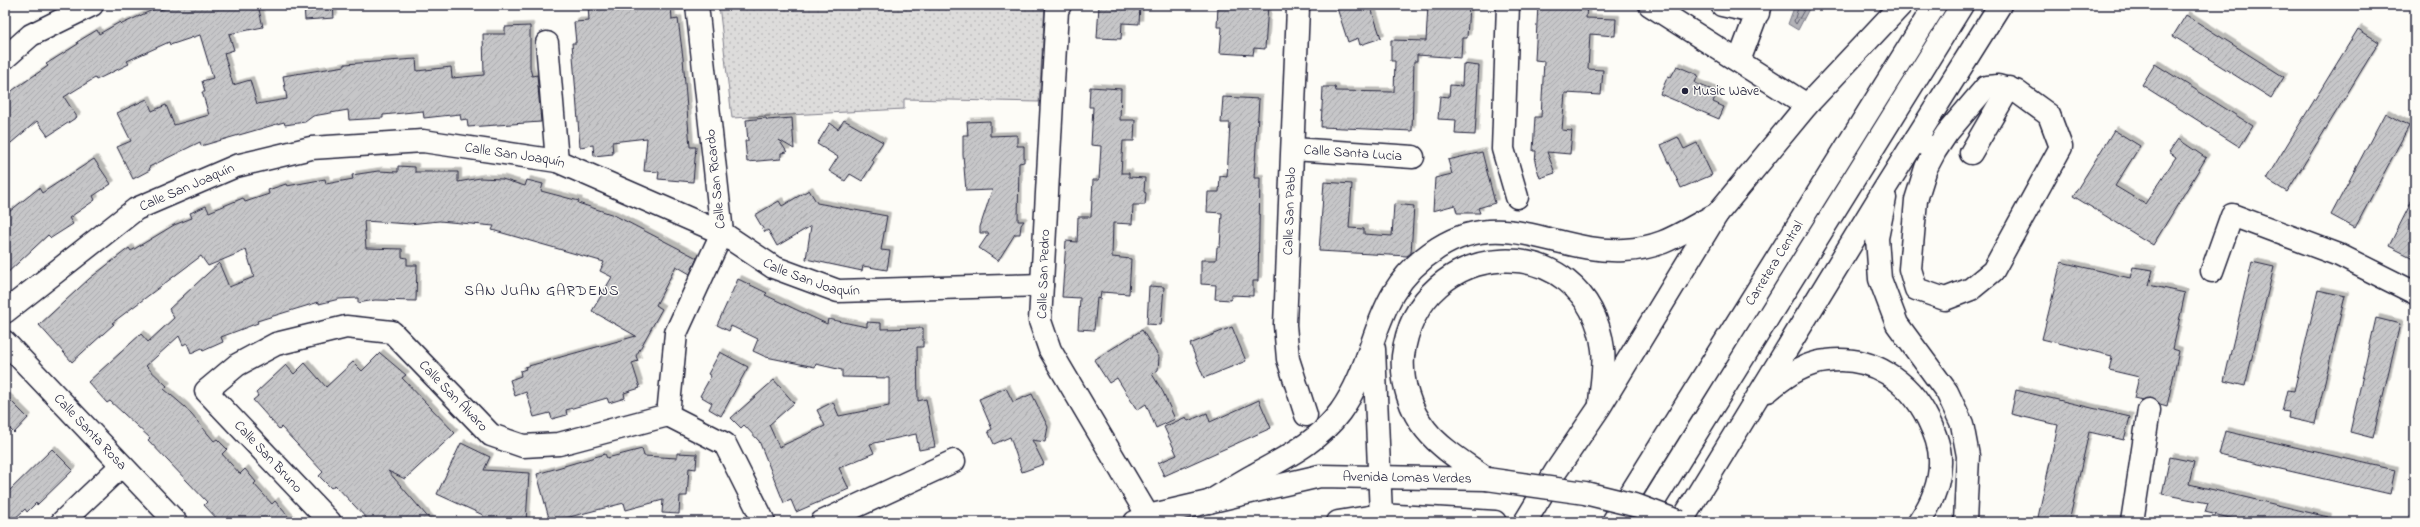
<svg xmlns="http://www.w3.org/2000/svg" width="2420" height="527" font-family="'Indie Flower',sans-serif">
	<defs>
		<pattern id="park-dots" width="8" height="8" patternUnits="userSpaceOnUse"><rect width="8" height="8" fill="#dddcdb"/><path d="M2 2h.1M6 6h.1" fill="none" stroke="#bdbcbd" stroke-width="1.8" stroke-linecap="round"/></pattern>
		<pattern id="water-ripples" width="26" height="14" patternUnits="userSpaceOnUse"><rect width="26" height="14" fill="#b2b2b7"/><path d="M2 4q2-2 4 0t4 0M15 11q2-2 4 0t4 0" fill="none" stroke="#909096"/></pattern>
		<pattern id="building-hatch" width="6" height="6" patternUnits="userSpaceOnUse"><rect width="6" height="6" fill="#c6c6c8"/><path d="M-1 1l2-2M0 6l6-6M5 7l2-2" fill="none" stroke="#aaaaad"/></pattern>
		<filter id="shadow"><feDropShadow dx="3.5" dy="-3.5" stdDeviation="0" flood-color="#0004"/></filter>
	</defs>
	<rect width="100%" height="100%" fill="#fdfcf7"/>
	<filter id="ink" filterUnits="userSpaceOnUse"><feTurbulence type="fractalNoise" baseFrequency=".025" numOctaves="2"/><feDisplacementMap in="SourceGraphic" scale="8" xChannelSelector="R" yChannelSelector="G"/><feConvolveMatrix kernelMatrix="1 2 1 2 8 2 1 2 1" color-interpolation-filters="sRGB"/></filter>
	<g filter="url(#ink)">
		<!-- park -->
		<path fill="url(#park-dots)" stroke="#807f8b" d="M719,5H1045L1039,102L904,99V109L732,118Z"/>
		<!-- water -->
		<path fill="url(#water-ripples)" stroke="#787885" d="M1795,5H1811L1798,30L1788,24Z"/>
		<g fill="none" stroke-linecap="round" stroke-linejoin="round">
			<!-- shore -->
			<path stroke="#5c5c6d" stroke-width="1" d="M1799,5L1794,21L1796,24L1807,5"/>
		</g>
		<!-- building -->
		<path fill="url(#building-hatch)" stroke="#22223b" filter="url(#shadow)" d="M174,5H258L263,27L229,34L234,50L224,53L233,85L250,80L257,104L287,99L283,76L345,66V64L416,59L417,71L451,67L452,78L484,75L483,34H505V27L530,26V68L532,76L537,75L541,122L468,127L467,119L461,120L460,114L424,118L423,111L383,115V118L349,120L348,110L313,116L305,122L285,125L284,122L201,146L200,142L149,167L150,170L133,179L117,147L131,141L117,113L147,99L152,111L166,105L174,125L209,115L202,92H205L202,81L213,78L200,35L170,45L169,42L127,61L129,64L96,80L95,78L64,97L77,117L48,136L37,121L5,148V99L13,90L48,66L46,64L78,44L77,42L97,30L99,34L120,22L122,24L159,7L160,10Z
			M304,5H333L334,18L305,20Z
			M588,5H671L672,20L678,19L683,58L690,147H696L693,182L658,179L659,172L644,171L647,138L612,142L613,154L594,156L593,145L580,147L572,43H576L574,22L589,21Z
			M1099,5H1140L1139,24L1122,23L1121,39L1097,38Z
			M1218,5H1268L1265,49L1254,48L1253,55L1220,53L1222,27H1217Z
			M1336,5H1370L1381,38L1360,45L1358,38L1348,42Z
			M1428,5H1469L1467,38H1462L1461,58L1417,55V61H1414L1412,131L1321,127L1323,87H1335L1336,91L1394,92L1395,61H1391V40L1426,41Z
			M1538,5H1587L1586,18L1616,19L1615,36L1590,34L1588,69L1603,70L1601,95L1565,93L1562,130L1572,131L1570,154L1547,152L1555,173L1540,178L1535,162L1536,151H1533L1535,117H1541L1544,61L1535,60Z
			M2186,15L2284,77L2271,98L2173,36Z
			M2358,29L2379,42L2287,192L2266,179Z
			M1463,64L1479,66L1475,135L1455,134L1456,120L1438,119L1440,96L1449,97L1450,85L1462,86Z
			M2155,64L2253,126L2240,147L2142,85Z
			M1677,66L1698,75L1695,83L1717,92L1713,102L1724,107L1719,119L1660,94L1668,76L1671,77Z
			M1090,87L1121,89L1120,120H1135L1134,141H1123L1121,173H1129V177L1145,178L1144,192L1146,193L1145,205H1133L1132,224L1113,223L1112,257L1131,259L1129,294L1101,292L1100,299L1097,298L1094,330L1078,329L1080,298L1062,297L1066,241L1077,242L1078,217H1091L1093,180H1099L1101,146L1091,145L1093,107H1089Z
			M1223,97L1259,99L1254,178H1260L1258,281H1253V296L1231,295V300L1215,299L1216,285L1201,284V260H1216L1217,247H1220L1222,213L1207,212L1208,192H1219L1220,176L1227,177L1230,123H1221Z
			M2385,113L2409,126L2355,228L2331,215Z
			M766,118L767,120L792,118L794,149L779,140L787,152L781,153V159L747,162L745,141H748L746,120Z
			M844,120L883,142L871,160L874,162L862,181L850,174L845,181L829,171L838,157L817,144L830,123L838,129Z
			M990,121V136L1017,135V146H1024V162L1019,163L1018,221H1024L1021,225L1020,234H1015L998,261L979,248L989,233H980V227L992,190L966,191L963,155V135H968L967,122Z
			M2114,130L2140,146L2115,186L2145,204L2176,157L2169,152L2178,139L2206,158L2153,245L2073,196Z
			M1678,137L1684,149L1697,143L1712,175L1681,188L1661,145Z
			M1482,152L1495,203L1478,208L1480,213H1457L1455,205L1433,211L1435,178L1452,174L1448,160Z
			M94,159L111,184L93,196L95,200L69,218L73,224L51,238L48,235L5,275V215L39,188L42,193Z
			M398,166L415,167V172H458V182L480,178L502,179L525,186L527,180L543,184L541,191L579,201L578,203L614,215L697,258L690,274L676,266L656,305L662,309L636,356L638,361L632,363L640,388L624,393L625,398L609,403L607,398L566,410L567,415L552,419L550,413L534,417L526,392L515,396L510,380L521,376L520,371L526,369L525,367L636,336L592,311L612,277L600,271L604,262L492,230L494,226L439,221L409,224L364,221L366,248L402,249V257L407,258V265H417L416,301L375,300L358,303V298L339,299L319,304V302L257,321L258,323L221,337L223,342L203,351L202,348L191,353L187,343L183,345L179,336L146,366L167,386L164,389L185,407L214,441L217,439L227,449L222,454L240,474L245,469L256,482L254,484L272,504L275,501L293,522H220L204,505L207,502L148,440L150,438L110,401L107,403L88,382L141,334L148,342L174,318L169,309L219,263L229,287L254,277L246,250L208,266L201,256L112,323L114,324L72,362L39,325L89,279L129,248L131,251L174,225L192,218L190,213L206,206L209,212L243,198L245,202L269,194L268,190L286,184L287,186L325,179L326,184L353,179L352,175L378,171L398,172Z
			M1324,182L1352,184L1349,228L1364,229V234L1392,236L1394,204L1414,206L1411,253L1407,256L1319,251Z
			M809,190L817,203L887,216L881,250L890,251L887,270L863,266L862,271L806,259L811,226L777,246L768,230L765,232L755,215L779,201L782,206Z
			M2415,195V259L2389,246Z
			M2061,262L2130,278L2133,267L2153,270L2149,285L2185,293L2173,349L2179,351L2167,406L2160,404L2151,398L2142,400L2134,398L2139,377L2109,370L2112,356L2042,339Z
			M2252,262L2274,267L2245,386L2224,381Z
			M738,279L767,293L765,295L827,324L828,319L867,327V322L881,323V329L923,328V347H917L918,401L926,399L935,447L919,450L916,434L870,444L874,453L839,468L849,489L796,512L791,500L784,503L759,441L744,425L741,428L731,418L774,380L794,403L769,425L779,447L825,426L817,410L833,402L839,416L889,406V378L842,377V370L816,364L815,367L766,357L753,351L758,339L731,326L729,331L717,325Z
			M1149,286L1164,287L1161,325L1147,324Z
			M2318,290L2345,296L2315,424L2288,418L2289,412L2282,411L2287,390L2294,391Z
			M2376,318L2400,324L2373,438L2350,432Z
			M1232,327L1246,361L1204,378L1190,344Z
			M1142,330L1159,357L1158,370L1152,374L1163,392L1175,419L1156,428L1146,404L1137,410L1117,378L1109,383L1094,360Z
			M720,352L748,367L721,416L709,409L712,403L700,396L711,376L708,374Z
			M380,353L406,375L402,378L455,433L405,479L388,471L432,522H370L335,485L331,488L319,476L323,472L281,427L279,429L253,400L258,396L256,393L286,365L294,374L305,363L326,387L353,362L362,371Z
			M1006,388L1013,402L1032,394L1048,427L1045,442L1032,440L1044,464L1022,472L1010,437L994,444L988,431L992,429L979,399Z
			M2016,390L2130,417L2124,440L2089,432L2069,522H2037L2058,425L2011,414Z
			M5,395L28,418L14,433L5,424Z
			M1259,400L1271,428L1164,476L1158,463L1177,455L1164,427L1186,417L1188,421L1207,413L1210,422Z
			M2225,431L2395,470L2390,494L2219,455Z
			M461,443L490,457L484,470L529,473L526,522H482L483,515L437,494Z
			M52,449L73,470L37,505L36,503L27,512L25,509L11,522H5V495Z
			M642,449L644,456L677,458V453L697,454L696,469L689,468L687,496H680L679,514L662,513L663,500L626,510L624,503L550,522L537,474L605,454L607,458Z
			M2170,457L2194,462L2189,484L2328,517L2327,522H2246L2205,512L2208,503L2162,494Z"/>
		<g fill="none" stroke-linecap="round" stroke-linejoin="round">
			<defs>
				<g id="minor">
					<path d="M1060,5L1057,10L1040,321L1050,350L1148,516"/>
					<path d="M1296,5L1298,8L1285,325L1288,359L1306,415"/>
					<path d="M1508,5L1503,149L1517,197"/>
					<path d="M1650,5L1807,105"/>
					<path d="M1722,5L1758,13"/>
					<path d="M547,43L557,161"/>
					<path d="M5,58L31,35L92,5"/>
					<path d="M1739,61L1760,5"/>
					<path d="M1916,139L1935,151L1947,133L1986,87L1998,86L2016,91L2049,115L2061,147L1993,271L1971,289L1945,299L1916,289L1910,269L1916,200L1926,168L1935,151"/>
					<path id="s1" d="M1293,149L1413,157"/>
					<path d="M1971,153L2009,88"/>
					<path d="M2212,271L2232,215L2339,255L2415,293"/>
					<path id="s2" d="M5,312L136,209L236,166L311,148L423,141L557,161L722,233L773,267L838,291L1042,285"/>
					<path id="s3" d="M5,342L176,522"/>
					<path d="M668,415L676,333L722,233L697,5"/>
					<path d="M62,522L121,466"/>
					<path id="s4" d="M330,522L206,391L237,365L276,344L346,327L392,332L491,435L523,446L559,444L668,415L725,444L764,522"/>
					<path d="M822,522L954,461"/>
					<path d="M2132,522L2149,410"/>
				</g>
				<g id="major">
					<path id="s5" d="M1135,522L1148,516L1320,476L1487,479"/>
					<path d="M1338,522L1381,515L1495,522"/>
				</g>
				<g id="highway">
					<path d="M1885,198L1877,238L1880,279L1897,324L1947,392L1962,424L1968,456L1965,522"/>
					<path d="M1374,349L1381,515"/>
					<path d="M1768,391C1785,376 1804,363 1827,361C1871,355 1909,380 1928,419C1934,431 1940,445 1940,459C1941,482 1932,503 1919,522"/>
					<path d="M1487,479C1467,464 1442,450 1426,430C1410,411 1401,381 1403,356C1418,234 1587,226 1603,349C1605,367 1601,386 1600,404"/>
					<path d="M1209,502C1224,493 1239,483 1254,475C1286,457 1317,443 1340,412C1381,355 1369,292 1438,248C1504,206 1557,254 1624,250C1665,248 1683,231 1717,214"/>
					<path d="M1525,522L1556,471L1599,408L1717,214L1807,105L1901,5"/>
					<path id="s6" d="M1613,522L1935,5"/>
					<path d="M1641,522L1962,5"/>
					<path d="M1681,522L1887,185L2000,5"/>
				</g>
			</defs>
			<!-- minor casing -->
			<use href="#minor" stroke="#22223b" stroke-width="25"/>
			<!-- major casing -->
			<use href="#major" stroke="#22223b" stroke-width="25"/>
			<!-- highway casing -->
			<use href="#highway" stroke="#22223b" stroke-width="25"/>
			<!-- minor -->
			<use href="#minor" stroke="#fdfcf7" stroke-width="22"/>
			<!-- major -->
			<use href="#major" stroke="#fdfcf7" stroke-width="22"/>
			<!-- highway -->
			<use href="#highway" stroke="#fdfcf7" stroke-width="22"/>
			<defs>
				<path id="major-bridge" d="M1487,479L1585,493L1638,506L1680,522"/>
			</defs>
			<!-- major-bridge casing -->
			<use href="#major-bridge" stroke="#22223b" stroke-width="25" stroke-linecap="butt"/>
			<!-- major-bridge -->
			<use href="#major-bridge" stroke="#fdfcf7" stroke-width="22"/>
		</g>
	</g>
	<!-- markers -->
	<circle fill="#22223b" stroke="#fdfcf7" stroke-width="1.5" cx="1685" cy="91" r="4"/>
	<g text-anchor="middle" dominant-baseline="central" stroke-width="3" stroke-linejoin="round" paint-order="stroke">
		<!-- poi labels -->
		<g font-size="14" fill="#22223b" stroke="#fdfcf7" text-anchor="start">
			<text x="1693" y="91">Music Wave</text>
		</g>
		<!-- street labels -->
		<g font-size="14" fill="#22223b" stroke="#fdfcf7">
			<text stroke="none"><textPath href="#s1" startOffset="60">Calle Santa Lucia</textPath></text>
			<text stroke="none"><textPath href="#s2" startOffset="558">Calle San Joaquín</textPath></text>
			<text transform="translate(716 179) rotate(-96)">Calle San Ricardo</text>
			<text stroke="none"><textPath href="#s2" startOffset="222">Calle San Joaquín</textPath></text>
			<text transform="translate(1290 211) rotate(-88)">Calle San Pablo</text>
			<text stroke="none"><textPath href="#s6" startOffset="305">Carretera Central</textPath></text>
			<text stroke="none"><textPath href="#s2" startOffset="882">Calle San Joaquín</textPath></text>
			<text transform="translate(1044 274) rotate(-88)">Calle San Pedro</text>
			<text stroke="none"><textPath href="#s4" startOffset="472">Calle San Álvaro</textPath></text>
			<text stroke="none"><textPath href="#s3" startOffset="124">Calle Santa Rosa</textPath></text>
			<text transform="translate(268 457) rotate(47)">Calle San Bruno</text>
			<text stroke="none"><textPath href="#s5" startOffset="278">Avenida Lomas Verdes</textPath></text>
		</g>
		<!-- neighbourhood labels -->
		<g font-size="15" letter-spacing="1" fill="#22223b" stroke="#fdfcf7">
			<text x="542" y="291">SAN JUAN GARDENS</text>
		</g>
	</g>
	<!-- margin -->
	<rect width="2420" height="527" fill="none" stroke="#fdfcf7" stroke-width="20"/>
	<rect x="10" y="10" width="2400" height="507" fill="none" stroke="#22223b" stroke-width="1.5" filter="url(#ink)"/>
</svg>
